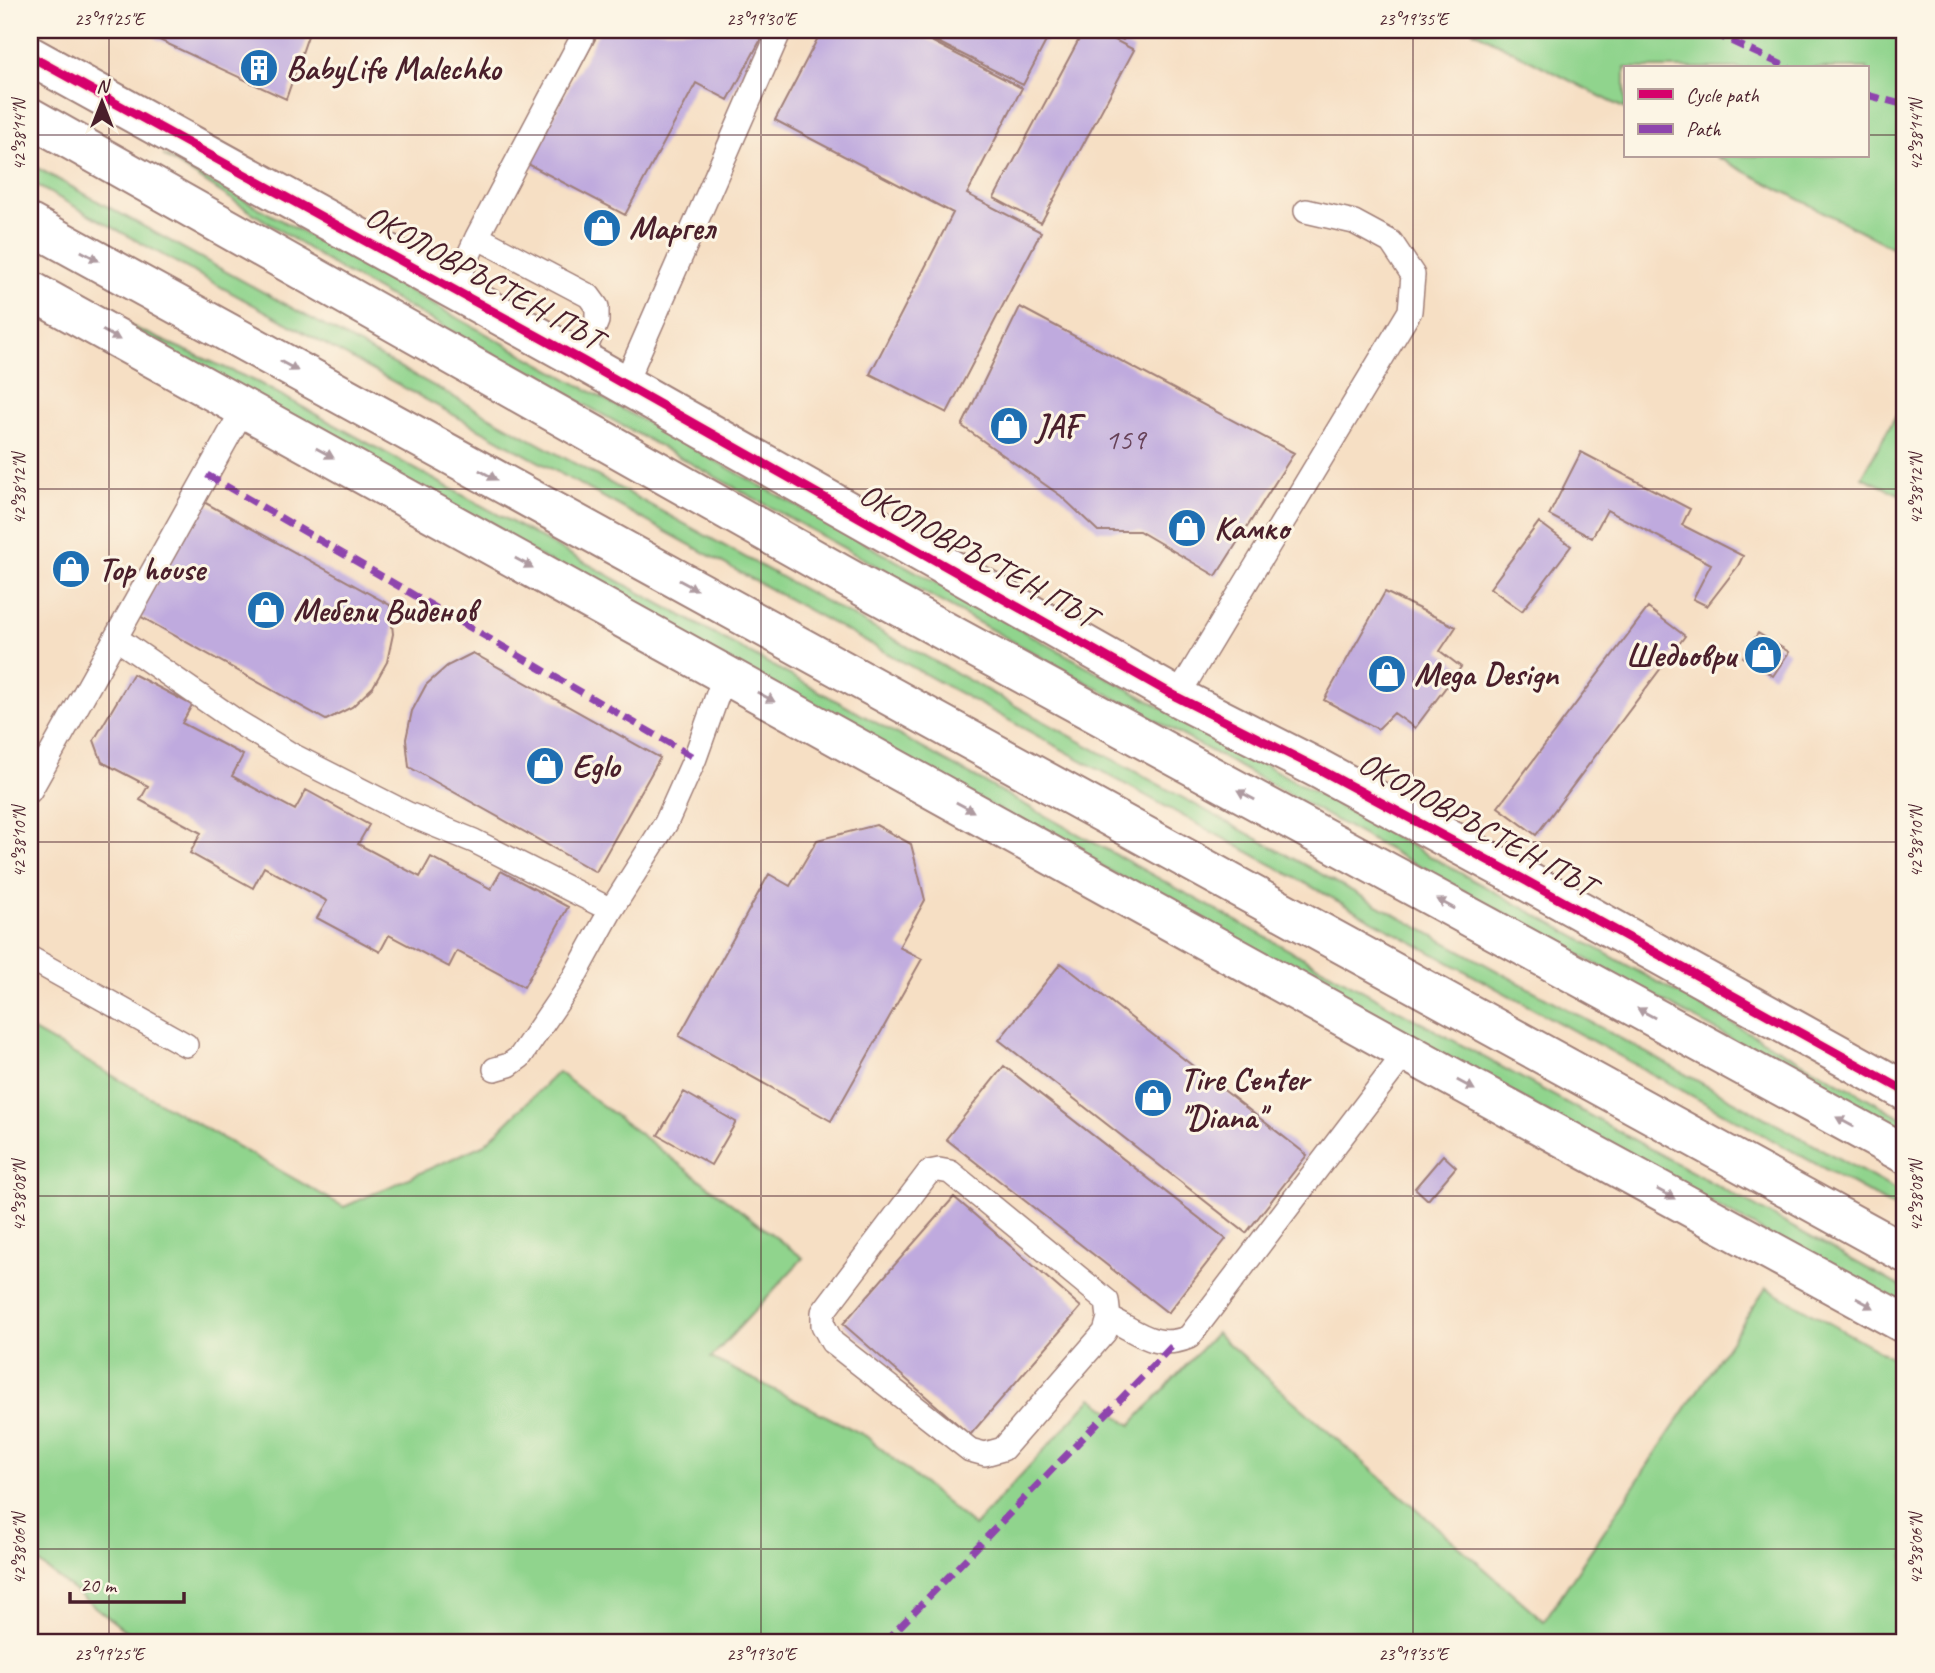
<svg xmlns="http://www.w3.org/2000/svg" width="1935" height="1673" font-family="Caveat,sans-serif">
	<rect width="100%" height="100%" fill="#fcf5e5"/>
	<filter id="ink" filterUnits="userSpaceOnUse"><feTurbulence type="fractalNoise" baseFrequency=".0143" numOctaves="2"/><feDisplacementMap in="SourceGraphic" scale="14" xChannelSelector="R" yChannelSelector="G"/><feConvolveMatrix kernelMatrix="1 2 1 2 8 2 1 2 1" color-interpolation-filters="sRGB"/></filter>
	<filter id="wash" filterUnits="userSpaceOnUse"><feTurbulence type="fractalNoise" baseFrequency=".00686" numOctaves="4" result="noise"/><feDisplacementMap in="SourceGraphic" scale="28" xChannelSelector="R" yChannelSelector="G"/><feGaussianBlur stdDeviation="1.57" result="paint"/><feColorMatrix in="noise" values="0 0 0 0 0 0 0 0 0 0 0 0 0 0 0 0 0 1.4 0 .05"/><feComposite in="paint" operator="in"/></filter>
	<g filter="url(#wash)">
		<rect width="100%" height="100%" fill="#f6dfc4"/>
		<!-- green -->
		<path fill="#90d48d" stroke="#6d7a5c" stroke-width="2" d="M1472,30H1905V254L1715,156H1867V68H1625V109Z
			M163,155L1905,1119V1135L341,270Z
			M30,164L1905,1195V1213L30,182Z
			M96,311L257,382L1905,1289V1310Z
			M1905,399V497L1862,477Z
			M30,1029L344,1207L485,1144L558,1072L803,1258L711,1358L866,1436L974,1526L1092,1398L1131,1425L1216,1333L1544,1621L1766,1288L1905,1365V1643H141L30,1556Z"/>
		<g id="blocks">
			<!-- building -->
			<path fill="#bfaade" d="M159,30H310L286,99L155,38Z
				M600,30H766L728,100L696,83L625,215L528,164Z
				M822,30H910L1022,88L967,194L1041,232L947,413L870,374L953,213L775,120Z
				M914,30H1052L1023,85Z
				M1084,30H1096L1134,50L1041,223L994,198Z
				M1103,30H1129L1123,40Z
				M1020,307L1294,453L1216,576L1139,531H1098L1061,496L962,426Z
				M1581,452L1690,509L1682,525L1743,556L1738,566L1707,606L1693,599L1711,564L1607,510L1592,538L1549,515Z
				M202,501L390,605L393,634L387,662L373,687L352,707L326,720L138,615Z
				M1539,522L1571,546L1522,611L1490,588Z
				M1385,592L1456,627L1440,651L1461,667L1415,728L1394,713L1378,729L1324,700Z
				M1648,608L1685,636L1536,835L1498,807Z
				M1758,633L1789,652L1773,676L1743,657Z
				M473,653L660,758L596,872L409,767L406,739L412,711L426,685L447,666Z
				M133,674L192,705L182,723L243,755L232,776L295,810L306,790L369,825L358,844L420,877L431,857L491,889L501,871L568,907L524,987L457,951L449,967L389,935L380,952L317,918L327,901L264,867L253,888L190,853L201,833L140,800L148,786L102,762L94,740Z
				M876,825L911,844L925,900L899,947L922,959L831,1121L679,1036L769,874L790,886L817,840Z
				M1061,963L1307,1155L1246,1233L999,1040Z
				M1004,1066L1226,1239L1168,1313L946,1139Z
				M684,1092L736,1122L711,1165L658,1135Z
				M1443,1155L1456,1167L1428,1200L1415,1188Z
				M954,1197L1081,1307L970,1435L843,1324Z"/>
		</g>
	</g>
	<g filter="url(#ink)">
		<use href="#blocks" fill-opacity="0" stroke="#a07f78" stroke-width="2"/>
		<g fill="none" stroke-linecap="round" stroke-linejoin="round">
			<defs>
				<path id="service" d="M477,237L589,296L597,307V321L581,360
					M453,290L477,237L581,40L583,30
					M624,386L780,30
					M116,638L236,721L292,755L408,814L474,841L611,910
					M1177,697L1410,311L1413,275L1391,242L1354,222L1306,211
					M30,791L244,408
					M30,958L186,1045
					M495,1069L509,1065L520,1057L572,981L611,910L666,823L695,758L725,674
					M939,1170L950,1172L1107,1301L1109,1318L1105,1332L1003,1449L985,1454L970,1450L832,1342L823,1325V1312L929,1172Z
					M1109,1318C1138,1332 1156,1351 1189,1337L1406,1052"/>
				<path id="minor" d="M30,56L581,360L1177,697L1319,769L1521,878L1905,1091
					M30,290L1450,1076L1905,1324"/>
				<path id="trunk" d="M30,117L862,586L1905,1154
					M30,224L1905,1253"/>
			</defs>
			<!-- service casing -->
			<use href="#service" stroke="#a07f78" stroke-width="26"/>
			<!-- minor casing -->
			<use href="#minor" stroke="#a07f78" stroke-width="42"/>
			<!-- trunk casing -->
			<use href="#trunk" stroke="#a07f78" stroke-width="42"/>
			<!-- service -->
			<use href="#service" stroke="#fff" stroke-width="23"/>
			<!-- minor -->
			<use href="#minor" stroke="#fff" stroke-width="38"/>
			<!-- trunk -->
			<use href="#trunk" stroke="#fff" stroke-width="38"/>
			<!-- quiet -->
			<path stroke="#8e44ad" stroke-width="7" stroke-dasharray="14 7" stroke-linecap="butt" d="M1714,30L1724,38L1789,68
				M1867,95L1905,105
				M207,475L695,758
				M884,1643L1175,1343"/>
			<defs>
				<path id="cycleway" d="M30,56L581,360L1177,697L1319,769L1521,878L1905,1091"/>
			</defs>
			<!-- cycleway casing -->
			<use href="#cycleway" stroke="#fcf5e5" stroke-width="13"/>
			<!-- cycleway -->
			<use href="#cycleway" stroke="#d6006c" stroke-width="9"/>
		</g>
		<!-- one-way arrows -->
		<defs><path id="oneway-solid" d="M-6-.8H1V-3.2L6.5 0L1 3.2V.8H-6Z" transform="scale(1.75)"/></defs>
		<g fill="#ae9aa0">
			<use href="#oneway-solid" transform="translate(90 256) rotate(29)"/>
			<use href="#oneway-solid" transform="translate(111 335) rotate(29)"/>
			<use href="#oneway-solid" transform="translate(289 366) rotate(29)"/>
			<use href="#oneway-solid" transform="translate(325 453) rotate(29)"/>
			<use href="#oneway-solid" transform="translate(488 475) rotate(29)"/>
			<use href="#oneway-solid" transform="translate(524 563) rotate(29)"/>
			<use href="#oneway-solid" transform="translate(688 585) rotate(29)"/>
			<use href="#oneway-solid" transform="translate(766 697) rotate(29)"/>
			<use href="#oneway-solid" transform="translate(1246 795) rotate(-151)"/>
			<use href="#oneway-solid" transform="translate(965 807) rotate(29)"/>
			<use href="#oneway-solid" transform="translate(1446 904) rotate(-151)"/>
			<use href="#oneway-solid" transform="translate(1646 1013) rotate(-151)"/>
			<use href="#oneway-solid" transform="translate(1466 1085) rotate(29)"/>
			<use href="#oneway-solid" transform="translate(1845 1122) rotate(-151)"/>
			<use href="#oneway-solid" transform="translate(1666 1194) rotate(29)"/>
			<use href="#oneway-solid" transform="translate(1865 1303) rotate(29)"/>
		</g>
	</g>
	<!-- ticks -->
	<path fill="none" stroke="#4a1f2b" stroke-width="2" stroke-opacity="0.45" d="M109,30V1643M761,30V1643M1413,30V1643M30,135H1625M1867,135H1905M30,489H1905M30,842H1905M30,1196H1905M30,1549H1905"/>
	<!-- icons -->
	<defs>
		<symbol id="building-disc" viewBox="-11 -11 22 22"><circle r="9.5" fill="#1f6fb2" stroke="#fcf5e5"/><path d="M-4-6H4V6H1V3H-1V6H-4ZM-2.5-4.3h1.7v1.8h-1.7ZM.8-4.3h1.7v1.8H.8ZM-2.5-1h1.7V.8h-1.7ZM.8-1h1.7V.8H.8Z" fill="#fff"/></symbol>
		<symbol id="shop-disc" viewBox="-11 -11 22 22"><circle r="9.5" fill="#1f6fb2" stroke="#fcf5e5"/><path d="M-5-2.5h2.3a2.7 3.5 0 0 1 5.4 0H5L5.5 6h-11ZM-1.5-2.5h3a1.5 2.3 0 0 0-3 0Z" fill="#fff"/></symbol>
	</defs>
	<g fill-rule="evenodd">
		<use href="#building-disc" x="237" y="46" width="44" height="44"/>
		<use href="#shop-disc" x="580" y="206" width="44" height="44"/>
		<use href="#shop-disc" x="987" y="404" width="44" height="44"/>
		<use href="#shop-disc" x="1165" y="506" width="44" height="44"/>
		<use href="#shop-disc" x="49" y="547" width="44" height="44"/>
		<use href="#shop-disc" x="244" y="588" width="44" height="44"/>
		<use href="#shop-disc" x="1741" y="633" width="44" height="44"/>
		<use href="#shop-disc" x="1365" y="652" width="44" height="44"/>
		<use href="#shop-disc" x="523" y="744" width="44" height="44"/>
		<use href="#shop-disc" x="1131" y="1076" width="44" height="44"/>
	</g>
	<g text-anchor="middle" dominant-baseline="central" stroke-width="6" stroke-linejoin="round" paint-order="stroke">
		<!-- number labels -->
		<g font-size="30" fill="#674258">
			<text x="1125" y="439">159</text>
		</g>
		<!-- poi labels -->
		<g font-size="33" font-weight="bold" fill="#4a1f2b" stroke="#fcf5e5" text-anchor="start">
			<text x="286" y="68">BabyLife Malechko</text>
			<text x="629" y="228">Маргел</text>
			<text x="1036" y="426">JAF</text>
			<text x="1214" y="528">Камко</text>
			<text x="98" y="569">Top house</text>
			<text x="293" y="610">Мебели Виденов</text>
			<text x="1736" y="655" text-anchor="end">Шедьоври</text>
			<text x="1414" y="674">Mega Design</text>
			<text x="572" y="766">Eglo</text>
			<text x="1180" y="1079">Tire Center<tspan x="1180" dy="38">"Diana"</tspan></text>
		</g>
		<!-- street labels -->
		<g font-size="33" fill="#4a1f2b" stroke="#fcf5e5">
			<text transform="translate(484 277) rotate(29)">ОКОЛОВРЪСТЕН ПЪТ</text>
			<text transform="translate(978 555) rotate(29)">ОКОЛОВРЪСТЕН ПЪТ</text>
			<text transform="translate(1477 824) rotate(29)">ОКОЛОВРЪСТЕН ПЪТ</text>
		</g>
	</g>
	<!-- margin -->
	<rect width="1935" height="1673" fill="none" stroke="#fcf5e5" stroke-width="77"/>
	<!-- legend -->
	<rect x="1624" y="66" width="245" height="91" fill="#fcf5e5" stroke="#b59f9b" stroke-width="2"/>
	<rect x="1638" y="89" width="35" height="10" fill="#d6006c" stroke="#b59f9b" stroke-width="2"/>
	<text x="1686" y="102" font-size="21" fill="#4a1f2b">Cycle path</text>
	<rect x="1638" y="124" width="35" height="10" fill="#8e44ad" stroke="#b59f9b" stroke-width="2"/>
	<text x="1686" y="136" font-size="21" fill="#4a1f2b">Path</text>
	<!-- north arrow -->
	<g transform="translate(102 102)" stroke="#fcf5e5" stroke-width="5" paint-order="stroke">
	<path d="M0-5L12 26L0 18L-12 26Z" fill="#4a1f2b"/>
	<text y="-10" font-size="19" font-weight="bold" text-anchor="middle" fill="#4a1f2b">N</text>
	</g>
	<!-- scale -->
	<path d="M70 1592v10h114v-10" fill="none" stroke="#4a1f2b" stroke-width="3.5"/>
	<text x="80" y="1592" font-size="21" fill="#4a1f2b" stroke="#fcf5e5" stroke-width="5" paint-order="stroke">20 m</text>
	<rect x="38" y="38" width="1858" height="1596" fill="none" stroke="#4a1f2b" stroke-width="2.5"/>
	<g font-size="18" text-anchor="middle" fill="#4a1f2b">
		<text x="109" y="25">23°19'25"E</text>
		<text x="761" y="25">23°19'30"E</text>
		<text x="1413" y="25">23°19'35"E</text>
		<text transform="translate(19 135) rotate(-90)" y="6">42°38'14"N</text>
		<text transform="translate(1916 135) rotate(-90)" y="6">42°38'14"N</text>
		<text transform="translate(19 489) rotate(-90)" y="6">42°38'12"N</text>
		<text transform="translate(1916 489) rotate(-90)" y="6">42°38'12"N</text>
		<text transform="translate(19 842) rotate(-90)" y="6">42°38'10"N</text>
		<text transform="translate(1916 842) rotate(-90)" y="6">42°38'10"N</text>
		<text transform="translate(19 1196) rotate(-90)" y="6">42°38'08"N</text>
		<text transform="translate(1916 1196) rotate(-90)" y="6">42°38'08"N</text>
		<text transform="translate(19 1549) rotate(-90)" y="6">42°38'06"N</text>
		<text transform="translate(1916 1549) rotate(-90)" y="6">42°38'06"N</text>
		<text x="109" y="1660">23°19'25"E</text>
		<text x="761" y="1660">23°19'30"E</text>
		<text x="1413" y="1660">23°19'35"E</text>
	</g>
</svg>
